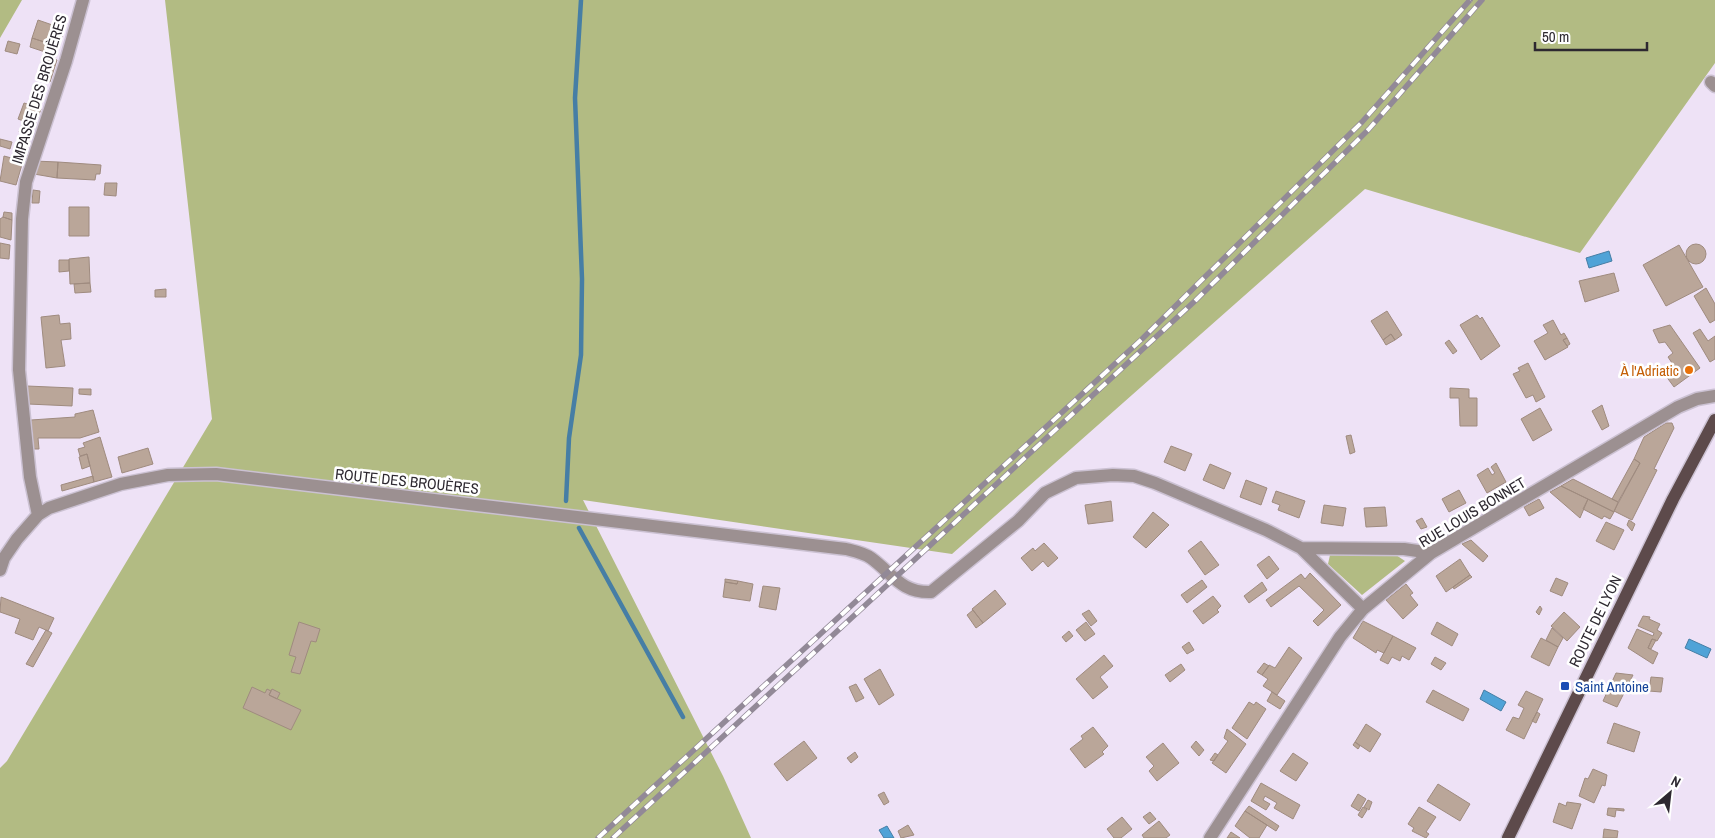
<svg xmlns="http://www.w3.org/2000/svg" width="1715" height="838" font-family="'Archivo Narrow',sans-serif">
	<rect width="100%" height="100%" fill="#eee2f6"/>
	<!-- green -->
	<path fill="#b2bb83" d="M0,0H22L0,38Z
		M165,0H1715V63L1580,253L1365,189L952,554L583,500L723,776L751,838H0V768L7,761L212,419Z
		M1330,555H1396L1405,561L1362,595L1328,564Z"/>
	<!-- water -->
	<path fill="#50a3d7" stroke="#467ea5" d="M1609,251L1612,261L1589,268L1586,258Z
		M1689,639L1711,649L1707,658L1685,648Z
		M1484,690L1506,702L1501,711L1480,699Z
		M887,826L894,838H884L879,830Z"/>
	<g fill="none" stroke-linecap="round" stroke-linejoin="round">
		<!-- stream -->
		<path stroke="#467ea5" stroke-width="4.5" d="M566,501L569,438L581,355L582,279L575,98L581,0
			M579,528L683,717"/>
	</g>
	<!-- building -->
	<path fill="#baa699" stroke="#9f8b7f" d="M38,20L64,29L59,47L32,38Z
		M32,38L57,46L54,55L30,47Z
		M8,41L20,44L17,54L5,51Z
		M44,56L57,60L50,82L42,79L46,66L41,65Z
		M24,103L31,105L26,122L18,119Z
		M31,105L41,109L31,136L19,132Z
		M0,139L12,142L10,149L0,146Z
		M4,156L23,161L16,185L0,181Z
		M34,161L58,162L57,178L34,174Z
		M58,162L101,165L100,174H96L95,180L57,178Z
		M105,183H117L116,196L104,195Z
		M33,190L40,191L39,203H32Z
		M69,207H89V236H69Z
		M4,212L12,213V220L3,217Z
		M3,217L12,220L11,240L0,237V219Z
		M0,243L10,245L9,259L0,258Z
		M1686 254a10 10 0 1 1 20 0a10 10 0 1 1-20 0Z
		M1679,245L1703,287L1666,306L1643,265Z
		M89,257L90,283L70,284L69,259Z
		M59,260H69V271L59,272Z
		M1614,273L1619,291L1585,302L1579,281Z
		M90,283L91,292L75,293L74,284Z
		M1706,288L1715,304V320L1710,323L1694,296Z
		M166,289V297H155V290Z
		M1387,311L1402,335L1395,340L1391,334L1383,340L1371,321Z
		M59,315L60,324L70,323L71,339L61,340L65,366L46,368L41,317Z
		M1477,315L1480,319L1482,317L1500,346L1481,360L1460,325Z
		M1553,320L1561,335L1564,333L1567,338L1563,340L1568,347L1545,360L1534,341L1548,333L1543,325Z
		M1670,325L1700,368L1674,387L1663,372L1672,363L1668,357L1673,353L1665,342L1659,343L1653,330Z
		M1700,329L1708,341L1715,336V359L1710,362L1693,333Z
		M1391,334L1395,340L1386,345L1383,340Z
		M1567,338L1570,344L1567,346L1563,340Z
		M1449,340L1457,351L1453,354L1445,343Z
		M1528,363L1545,397L1536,402L1533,395L1526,398L1513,374L1520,371L1518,368Z
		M27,386L73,388L72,406L28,404Z
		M1450,388L1469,389V398H1477V426H1460L1459,398H1450Z
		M79,389H91V395L79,394Z
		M1602,405L1609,426L1602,430L1592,411Z
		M1540,408L1552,430L1533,441L1521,419Z
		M93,410L99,432L80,438H38L39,449H34L31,420L75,417V414Z
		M1666,423H1672L1674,428L1654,469L1657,470L1632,520L1614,511L1640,463L1634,459L1644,437Z
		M1351,435L1355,452L1350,454L1346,436Z
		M100,437L112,477L94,482L87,454L80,456L78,449L85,447L83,443Z
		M1171,446L1192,454L1185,471L1164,462Z
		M148,448L153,464L122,473L118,457Z
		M87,454L90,466L82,469L79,457Z
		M1634,459L1640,463L1618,502L1612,499Z
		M1496,463L1506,482L1487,493L1477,475L1488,468L1492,475L1495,473L1491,467Z
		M1210,464L1231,473L1224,489L1203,480Z
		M93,476L94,482L62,491L61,485Z
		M1573,479L1618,502L1614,512L1561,486Z
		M1246,480L1267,488L1261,505L1240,497Z
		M1561,486L1588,499L1580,518L1550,492Z
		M1459,490L1466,503L1449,512L1442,499Z
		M1276,491L1305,501L1299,518L1278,510L1280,505L1272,502Z
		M1539,499L1544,508L1529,516L1524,507Z
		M1588,499L1614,512L1610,519L1604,516L1602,519L1583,509Z
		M1111,501L1113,521L1088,524L1085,505Z
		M1324,505L1346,508L1343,526L1321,523Z
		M1385,507L1387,526L1366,527L1364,508Z
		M1153,512L1169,525L1146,548L1133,537Z
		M1422,518L1427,527L1421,529L1416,521Z
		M1629,520L1635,524L1632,531L1627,525Z
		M1606,522L1624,530L1614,550L1596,541Z
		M1471,540L1488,556L1483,562L1462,544Z
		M1201,541L1219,565L1205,575L1188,551Z
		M1044,543L1058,558L1048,567L1043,561L1032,571L1021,558L1033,548L1035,551Z
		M1269,556L1279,569L1267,579L1257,565Z
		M1460,559L1470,575L1446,592L1436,576Z
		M1310,573L1341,605L1318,626L1313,621L1324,610L1299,586L1271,607L1266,600L1301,574L1305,579Z
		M1470,575L1472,577L1454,589L1453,587Z
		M1556,578L1568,583L1562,596L1550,591Z
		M725,579L738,581L737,584L725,582Z
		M1202,580L1207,587L1187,603L1181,595Z
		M738,581L753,584L750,601L723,597L725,582L737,584Z
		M1262,582L1267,590L1249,603L1244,596Z
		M1406,584L1413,593L1410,595L1418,605L1403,619L1386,600Z
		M763,586L780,588L776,610L759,607Z
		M995,590L1006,604L983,623L972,609Z
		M1213,596L1221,606L1217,610L1219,612L1203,624L1193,611Z
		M1,597L54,618L48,631L39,627L33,640L15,633L20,619L0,612Z
		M1540,606L1542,609L1539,615L1536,612Z
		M973,610L983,623L976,628L967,615Z
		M1089,610L1097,621L1091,626L1082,614Z
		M1564,612L1580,627L1567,641L1551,626Z
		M1643,616L1650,617L1649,619L1660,624L1657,630L1662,633L1657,641L1652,639L1648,648L1658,653L1653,664L1628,648L1637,629L1653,636L1654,633L1638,626Z
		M1363,621L1393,636L1384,653L1377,650L1376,653L1353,638Z
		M299,622L320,629L316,642L311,641L300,674L291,672L296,657L289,655Z
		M1086,622L1095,634L1085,641L1076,630Z
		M1437,622L1458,634L1452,646L1431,634Z
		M1552,628L1563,638L1558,647L1546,640Z
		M46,630L52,633L33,667L26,664Z
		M1069,631L1073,636L1066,642L1062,637Z
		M1393,636L1416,648L1409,660L1402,656L1400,661L1392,657L1388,664L1380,660Z
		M1541,638L1558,647L1549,666L1531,657Z
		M1652,639L1656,640L1651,649L1648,648Z
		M1189,642L1194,650L1187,654L1182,647Z
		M1289,647L1302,658L1277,695L1263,686L1268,679L1262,675L1269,665L1275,668Z
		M1104,655L1113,666L1100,677L1108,687L1093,699L1076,679Z
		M1435,657L1446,663L1441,670L1431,664Z
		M1264,663L1269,666L1262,675L1257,672Z
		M1181,664L1185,670L1170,682L1165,675Z
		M880,669L894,695L879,705L864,679Z
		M1616,673L1633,675L1617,707L1603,701Z
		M1651,677L1663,678L1661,692L1649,691Z
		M856,684L864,698L856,702L849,687Z
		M252,687L265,693L267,689L271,691L269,695L301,710L291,730L243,708Z
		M272,689L280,693L277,699L269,695Z
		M1433,690L1469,709L1463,721L1426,702Z
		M1526,691L1543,699L1524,739L1506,730L1513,717L1519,719L1524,708L1518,705Z
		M1272,692L1285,701L1280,709L1267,701Z
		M1249,702L1254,705L1256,702L1266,709L1247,739L1232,728Z
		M1537,712L1540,714L1536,723L1532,721Z
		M1614,723L1640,732L1634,752L1607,743Z
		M1366,724L1381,734L1370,752L1355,742Z
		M1093,727L1108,746L1102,752L1104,754L1085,768L1070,749L1083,739L1081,736Z
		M1227,729L1246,744L1226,773L1212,763L1228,741L1224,738Z
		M804,741L817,758L787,781L774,764Z
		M1196,741L1204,750L1199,756L1191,747Z
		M1355,742L1360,746L1358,749L1353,745Z
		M1163,743L1179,763L1157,781L1149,771L1154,766L1146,757Z
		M855,752L858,757L851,763L847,758Z
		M1215,753L1218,755L1214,761L1210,760Z
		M1293,753L1308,763L1296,781L1280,771Z
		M1593,769L1607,775L1605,786L1602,785L1594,803L1579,796L1585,778L1588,779Z
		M1261,783L1300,805L1293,819L1274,808L1277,803L1265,796L1263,800L1270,804L1266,810L1251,801Z
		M1438,784L1470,804L1460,821L1427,801Z
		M884,792L889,802L884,805L878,795Z
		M1358,794L1366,799L1359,811L1351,806Z
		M1368,800L1372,802L1369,810L1364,807Z
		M1567,802L1581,804L1572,829L1553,822L1559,803L1566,806Z
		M1249,806L1279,826L1276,831L1245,811Z
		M1363,807L1367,810L1362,818L1358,815Z
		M1419,807L1436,817L1426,832L1429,834L1426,838L1412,831L1414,828L1408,824Z
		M1608,808L1624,809V811L1616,810L1615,817L1607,815Z
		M1245,811L1267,825L1259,838H1250L1235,826Z
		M1150,812L1156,819L1149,824L1143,817Z
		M1122,817L1132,829L1121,838H1114L1107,829Z
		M1159,821L1170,835L1166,838H1144L1142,835Z
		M908,825L914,835L901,838L898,831Z
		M1604,829L1618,831L1617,838H1603Z
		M1231,832L1240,838H1227Z"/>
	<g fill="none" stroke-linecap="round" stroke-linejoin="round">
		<defs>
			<path id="minor" d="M1711,82L1715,86
				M38,515L30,477L19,370L22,219L26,182L66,61L83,0
				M1301,548L1404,549L1431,553
				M0,570L4,558L17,539L38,515L49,508L121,484L168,475L216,474L846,549C854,551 864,553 871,558C893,574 901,593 931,592L1018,521L1045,493L1076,478L1113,475L1134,476L1155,483L1266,530L1301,548L1363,609
				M1210,838L1340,637L1363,609L1431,553L1678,407L1697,399L1715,396"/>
			<path id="major" d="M1508,838L1673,499L1715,420"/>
		</defs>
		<!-- minor casing -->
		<use href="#minor" stroke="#cbc1d2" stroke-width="15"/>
		<!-- major casing -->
		<use href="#major" stroke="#cbc1d2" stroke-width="15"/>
		<!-- minor -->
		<use href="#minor" stroke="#9c9091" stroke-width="12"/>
		<!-- major -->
		<use href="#major" stroke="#5d4a4b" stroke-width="12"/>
		<defs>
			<path id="rail" d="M598,838L1142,339L1362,122L1470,0
				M613,838L1196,300L1369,129L1482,0"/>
		</defs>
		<!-- rail casing -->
		<use href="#rail" stroke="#928997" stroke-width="5.5"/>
		<!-- rail -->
		<use href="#rail" stroke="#fff" stroke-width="4" stroke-dasharray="11" stroke-linecap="butt"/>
	</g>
	<!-- markers -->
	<circle fill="#e8710a" stroke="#fff" stroke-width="2" cx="1689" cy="370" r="5"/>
	<rect fill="#1a4fb4" stroke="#fff" stroke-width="2" x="1560" y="681" width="10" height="10" rx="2.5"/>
	<g text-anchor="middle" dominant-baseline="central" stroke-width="5" stroke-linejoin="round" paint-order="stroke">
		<!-- street labels -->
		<g font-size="15" fill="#2d2830" stroke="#fff">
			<text transform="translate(39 89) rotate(-73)">IMPASSE DES BROUÈRES</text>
			<text transform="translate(407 481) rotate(6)">ROUTE DES BROUÈRES</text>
			<text transform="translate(1472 512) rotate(-31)">RUE LOUIS BONNET</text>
			<text transform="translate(1595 621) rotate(-64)">ROUTE DE LYON</text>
		</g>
		<!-- food labels -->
		<g font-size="15" fill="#c56008" stroke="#fff" text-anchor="end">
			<text x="1679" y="370">À l'Adriatic</text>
		</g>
		<!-- transit labels -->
		<g font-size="15" fill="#164399" stroke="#fff" text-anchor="start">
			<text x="1575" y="686">Saint Antoine</text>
		</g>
	</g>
	<!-- north arrow -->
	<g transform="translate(1670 793) rotate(28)" stroke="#ffffff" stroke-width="4" paint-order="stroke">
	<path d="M0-4L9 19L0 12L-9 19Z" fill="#2d2830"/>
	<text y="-8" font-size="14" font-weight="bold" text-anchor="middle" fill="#2d2830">N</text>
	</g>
	<!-- scale -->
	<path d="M1535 42v8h112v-8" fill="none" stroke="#2d2830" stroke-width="2.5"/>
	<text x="1542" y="42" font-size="15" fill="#2d2830" stroke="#ffffff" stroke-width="4" paint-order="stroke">50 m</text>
</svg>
